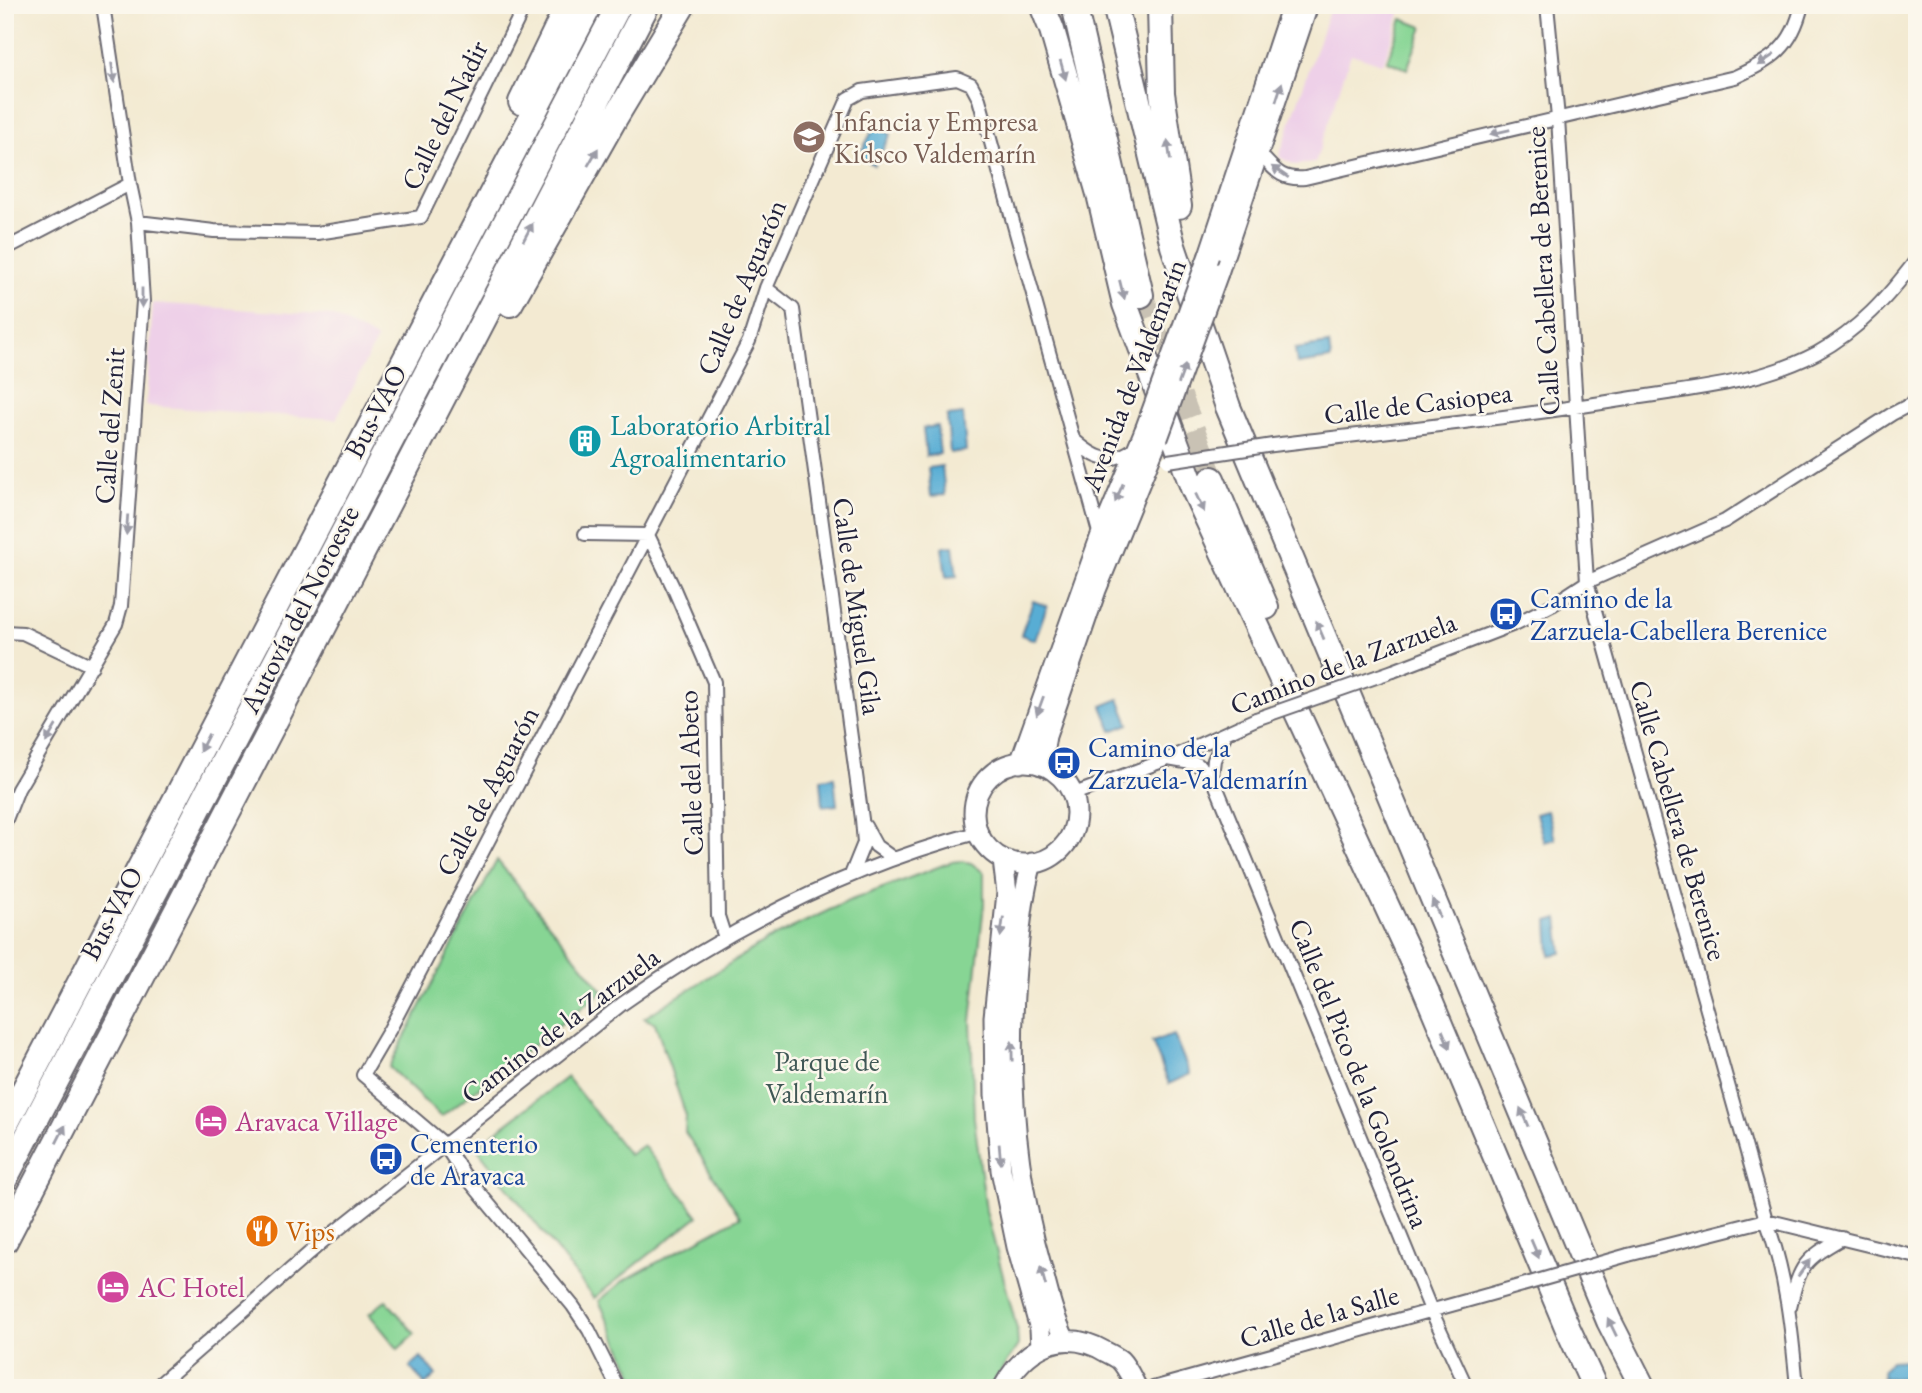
<svg xmlns="http://www.w3.org/2000/svg" width="1922" height="1393" font-family="'EB Garamond',serif">
	<rect width="100%" height="100%" fill="#fbf7ec"/>
	<filter id="ink" filterUnits="userSpaceOnUse"><feTurbulence type="fractalNoise" baseFrequency=".0143" numOctaves="2"/><feDisplacementMap in="SourceGraphic" scale="14" xChannelSelector="R" yChannelSelector="G"/><feConvolveMatrix kernelMatrix="1 2 1 2 8 2 1 2 1" color-interpolation-filters="sRGB"/></filter>
	<filter id="wash" filterUnits="userSpaceOnUse"><feTurbulence type="fractalNoise" baseFrequency=".00686" numOctaves="4" result="noise"/><feDisplacementMap in="SourceGraphic" scale="28" xChannelSelector="R" yChannelSelector="G"/><feGaussianBlur stdDeviation="1.57" result="paint"/><feColorMatrix in="noise" values="0 0 0 0 0 0 0 0 0 0 0 0 0 0 0 0 0 1.4 0 .05"/><feComposite in="paint" operator="in"/></filter>
	<g filter="url(#wash)">
		<rect width="100%" height="100%" fill="#f3ead2"/>
		<!-- built -->
		<path fill="#eed0e8" d="M1331,5H1403L1383,64L1351,54L1315,163L1295,165L1279,157Z
			M153,303L332,316L377,339L336,419L146,406Z"/>
		<!-- green -->
		<path fill="#87d594" stroke="#547c68" stroke-width="2" d="M1402,19L1423,27L1407,69L1387,61Z
			M497,860L603,991L441,1117L389,1067Z
			M961,861L971,863L984,873V904L971,1021L974,1118L986,1211L1017,1329L1018,1345L990,1388H640L599,1301L623,1281L740,1217L685,1132L686,1116L655,1023L644,1018L767,940L846,902L951,862Z
			M567,1077L629,1155L643,1145L698,1216L594,1298L476,1147Z
			M386,1300L415,1334L398,1349L369,1314Z"/>
		<!-- water -->
		<path fill="#58add4" stroke="#3d6888" stroke-width="2" d="M875,126L891,134L874,165L859,156Z
			M1329,344L1331,359L1297,364L1295,349Z
			M963,414L966,451L950,453L947,416Z
			M937,426L940,454L926,456L923,428Z
			M942,466L945,495L931,496L928,468Z
			M953,546L957,576L946,577L942,547Z
			M1033,601L1047,606L1035,640L1021,635Z
			M1119,699L1129,724L1112,731L1102,706Z
			M834,777L837,805L823,806L821,779Z
			M1547,811L1555,839L1544,842L1536,814Z
			M1558,918L1562,953L1550,955L1548,921Z
			M1174,1035L1190,1074L1169,1084L1152,1042Z
			M421,1357L436,1375L425,1385L410,1367Z
			M1906,1360L1908,1378H1883L1882,1371L1890,1361Z"/>
	</g>
	<g filter="url(#ink)">
		<g fill="none" stroke-linecap="round" stroke-linejoin="round">
			<!-- highway-tunnel -->
			<path stroke="#c9c2b4" stroke-width="24" stroke-dasharray="24 12" stroke-linecap="butt" d="M1141,295L1212,479"/>
			<defs>
				<path id="street" d="M1547,5L1558,118L1587,582L1766,1220C1786,1273 1792,1331 1797,1388
					M1259,153C1275,170 1280,180 1305,178L1735,77C1772,60 1792,48 1802,5
					M138,222L214,231L317,233L421,217L525,5
					M5,249L130,184
					M766,288L793,309L862,819L864,843L851,875
					M1073,439C1095,459 1110,467 1136,447
					M1273,445C1391,431 1509,418 1627,399C1691,389 1758,384 1817,353C1859,330 1888,297 1917,259
					M585,534L648,535
					M648,535L674,589L714,682L718,916L725,938
					M5,632L23,633L92,666
					M1393,671L1517,623L1552,605L1587,582L1725,521L1892,414L1917,401
					M1168,759L1197,764L1212,776L1214,760L1226,733
					M1212,776L1431,1310L1467,1388
					M1074,794L1168,759L1256,719
					M5,822L18,789L116,624L121,606L143,301L138,222L130,184L103,5
					M865,826L876,846L894,859
					M1628,1255L1766,1220L1917,1257
					M1790,1307C1800,1264 1804,1260 1842,1238
					M155,1388L322,1242L622,1004C729,928 849,867 976,833
					M618,1388L589,1330L573,1306L463,1173L444,1144L363,1075L390,1029L749,341L766,288L848,99L862,91L957,78L971,84L979,99L1100,536
					M1153,1388L1498,1292"/>
				<path id="secondary" d="M1209,255L1292,5
					M1218,273L1308,5
					M974 813a51 51 0 1 1 102 0a51 51 0 1 1-102 0Z
					M1020,763L1100,538L1145,430
					M1041,765L1046,736L1096,590L1158,438
					M1003,860L1007,893L994,1017L995,1095L1001,1170L1017,1247L1040,1329L1041,1347
					M1032,863C1022,898 1020,932 1016,968C1007,1070 1014,1171 1042,1269C1048,1293 1054,1318 1065,1340
					M1003,1388C1025,1347 1063,1326 1106,1352C1110,1354 1116,1357 1120,1360C1127,1367 1132,1379 1137,1388"/>
				<path id="highway" d="M1042,5L1052,30L1099,194L1125,304L1193,488L1427,993
					M1074,5L1141,295
					M1115,5L1173,246L1228,407L1609,1321L1643,1388
					M1160,5L1162,93L1179,206
					M521,102L568,5
					M510,304L615,118L683,5
					M1212,479L1266,607
					M1420,977L1568,1329L1595,1388
					M5,1126L590,5
					M5,1179L619,5
					M5,1241L647,5"/>
			</defs>
			<!-- street casing -->
			<use href="#street" stroke="#6b6870" stroke-width="16"/>
			<!-- secondary casing -->
			<use href="#secondary" stroke="#6b6870" stroke-width="23"/>
			<!-- highway casing -->
			<use href="#highway" stroke="#6b6870" stroke-width="28"/>
			<!-- street -->
			<use href="#street" stroke="#fff" stroke-width="12"/>
			<!-- secondary -->
			<use href="#secondary" stroke="#fff" stroke-width="19"/>
			<!-- highway -->
			<use href="#highway" stroke="#fff" stroke-width="24"/>
			<defs>
				<path id="street-bridge" d="M1168,461L1273,445
					M1256,719L1393,671
					M1498,1292L1628,1255"/>
				<path id="secondary-bridge" d="M1145,430L1209,255
					M1158,438L1218,273"/>
			</defs>
			<!-- street-bridge casing -->
			<use href="#street-bridge" stroke="#6b6870" stroke-width="16" stroke-linecap="butt"/>
			<!-- secondary-bridge casing -->
			<use href="#secondary-bridge" stroke="#6b6870" stroke-width="23" stroke-linecap="butt"/>
			<!-- street-bridge -->
			<use href="#street-bridge" stroke="#fff" stroke-width="12"/>
			<!-- secondary-bridge -->
			<use href="#secondary-bridge" stroke="#fff" stroke-width="19"/>
		</g>
		<!-- one-way arrows -->
		<defs><path id="oneway-solid" d="M-6-.8H1V-3.2L6.5 0L1 3.2V.8H-6Z" transform="scale(1.75)"/></defs>
		<g fill="#9c9ca7">
			<use href="#oneway-solid" transform="translate(1766 60) rotate(146)"/>
			<use href="#oneway-solid" transform="translate(1063 70) rotate(74)"/>
			<use href="#oneway-solid" transform="translate(113 73) rotate(82)"/>
			<use href="#oneway-solid" transform="translate(1279 92) rotate(-72)"/>
			<use href="#oneway-solid" transform="translate(1500 132) rotate(167)"/>
			<use href="#oneway-solid" transform="translate(1169 150) rotate(-98)"/>
			<use href="#oneway-solid" transform="translate(593 157) rotate(-60)"/>
			<use href="#oneway-solid" transform="translate(1280 172) rotate(-146)"/>
			<use href="#oneway-solid" transform="translate(528 232) rotate(-62)"/>
			<use href="#oneway-solid" transform="translate(1122 290) rotate(76)"/>
			<use href="#oneway-solid" transform="translate(142 298) rotate(90)"/>
			<use href="#oneway-solid" transform="translate(1182 374) rotate(-70)"/>
			<use href="#oneway-solid" transform="translate(1119 493) rotate(113)"/>
			<use href="#oneway-solid" transform="translate(1200 503) rotate(65)"/>
			<use href="#oneway-solid" transform="translate(127 525) rotate(94)"/>
			<use href="#oneway-solid" transform="translate(1320 630) rotate(-113)"/>
			<use href="#oneway-solid" transform="translate(1040 706) rotate(110)"/>
			<use href="#oneway-solid" transform="translate(51 734) rotate(121)"/>
			<use href="#oneway-solid" transform="translate(204 743) rotate(117)"/>
			<use href="#oneway-solid" transform="translate(1436 908) rotate(-113)"/>
			<use href="#oneway-solid" transform="translate(1002 927) rotate(98)"/>
			<use href="#oneway-solid" transform="translate(1446 1039) rotate(67)"/>
			<use href="#oneway-solid" transform="translate(1012 1051) rotate(-91)"/>
			<use href="#oneway-solid" transform="translate(1524 1117) rotate(-113)"/>
			<use href="#oneway-solid" transform="translate(61 1134) rotate(-63)"/>
			<use href="#oneway-solid" transform="translate(1000 1154) rotate(85)"/>
			<use href="#oneway-solid" transform="translate(1535 1249) rotate(67)"/>
			<use href="#oneway-solid" transform="translate(1804 1268) rotate(-54)"/>
			<use href="#oneway-solid" transform="translate(1043 1276) rotate(-105)"/>
			<use href="#oneway-solid" transform="translate(1612 1327) rotate(-116)"/>
		</g>
	</g>
	<!-- icons -->
	<defs>
		<symbol id="school-disc" viewBox="-11 -11 22 22"><circle r="9.5" fill="#8d6e63" stroke="#fbf7ec"/><path d="M0-5L7-2L0 1L-7-2ZM-4 1L0 2.5L4 1V4Q0 6-4 4Z" fill="#fff"/></symbol>
		<symbol id="building-disc" viewBox="-11 -11 22 22"><circle r="9.5" fill="#0f9aa8" stroke="#fbf7ec"/><path d="M-4-6H4V6H1V3H-1V6H-4ZM-2.5-4.3h1.7v1.8h-1.7ZM.8-4.3h1.7v1.8H.8ZM-2.5-1h1.7V.8h-1.7ZM.8-1h1.7V.8H.8Z" fill="#fff"/></symbol>
		<symbol id="bus-disc" viewBox="-11 -11 22 22"><circle r="9.5" fill="#1a4fb4" stroke="#fbf7ec"/><path d="M-5-6H5V4H4V6H2V4H-2V6H-4V4H-5ZM-3.5-4V0h7V-4ZM-3.5 1.2v1.5H-2V1.2ZM2 1.2v1.5H3.5V1.2Z" fill="#fff"/></symbol>
		<symbol id="hotel-disc" viewBox="-11 -11 22 22"><circle r="9.5" fill="#d1479c" stroke="#fbf7ec"/><path d="M-6-4.5h1.5V1H6V5H4.5V3h-9V5H-6ZM-4 0a1.8 1.8 0 1 1 3.6 0ZM.5 0V-2.5h3Q6-2.5 6 0Z" fill="#fff"/></symbol>
		<symbol id="restaurant-disc" viewBox="-11 -11 22 22"><circle r="9.5" fill="#e8710a" stroke="#fbf7ec"/><path d="M-5-6h1v4h1v-4h1v4h1v-4h1v5L-1.5 .5V6h-2V.5L-5-1ZM5-6V6H3V1.5H1.5Q1.5-4 5-6Z" fill="#fff"/></symbol>
	</defs>
	<g fill-rule="evenodd">
		<use href="#school-disc" x="790" y="118" width="38" height="38"/>
		<use href="#building-disc" x="566" y="422" width="38" height="38"/>
		<use href="#bus-disc" x="1487" y="595" width="38" height="38"/>
		<use href="#bus-disc" x="1045" y="744" width="38" height="38"/>
		<use href="#hotel-disc" x="192" y="1102" width="38" height="38"/>
		<use href="#bus-disc" x="367" y="1140" width="38" height="38"/>
		<use href="#restaurant-disc" x="243" y="1212" width="38" height="38"/>
		<use href="#hotel-disc" x="94" y="1268" width="38" height="38"/>
	</g>
	<g text-anchor="middle" dominant-baseline="central" stroke-width="5" stroke-linejoin="round" paint-order="stroke">
		<!-- street labels -->
		<g font-size="28" fill="#22223b" stroke="#fbf7ec">
			<text transform="translate(444 115) rotate(-64)">Calle del Nadir</text>
			<text transform="translate(1542 271) rotate(-93)">Calle Cabellera de Berenice</text>
			<text transform="translate(741 287) rotate(-67)">Calle de Aguarón</text>
			<text transform="translate(1133 375) rotate(-69)">Avenida de Valdemarín</text>
			<text transform="translate(1418 403) rotate(-7)">Calle de Casiopea</text>
			<text transform="translate(375 411) rotate(-62)">Bus-VAO</text>
			<text transform="translate(109 426) rotate(-86)">Calle del Zenit</text>
			<text transform="translate(858 606) rotate(82)">Calle de Miguel Gila</text>
			<text transform="translate(299 609) rotate(-63)">Autovía del Noroeste</text>
			<text transform="translate(1343 663) rotate(-21)">Camino de la Zarzuela</text>
			<text transform="translate(690 773) rotate(-92)">Calle del Abeto</text>
			<text transform="translate(487 791) rotate(-62)">Calle de Aguarón</text>
			<text transform="translate(1679 820) rotate(74)">Calle Cabellera de Berenice</text>
			<text transform="translate(111 913) rotate(-62)">Bus-VAO</text>
			<text transform="translate(560 1025) rotate(-37)">Camino de la Zarzuela</text>
			<text transform="translate(1360 1073) rotate(68)">Calle del Pico de la Golondrina</text>
			<text transform="translate(1319 1316) rotate(-16)">Calle de la Salle</text>
		</g>
		<!-- education labels -->
		<g font-size="28" fill="#785e54" stroke="#fbf7ec" text-anchor="start">
			<text x="834" y="121">Infancia y Empresa<tspan x="834" dy="32">Kidsco Valdemarín</tspan></text>
		</g>
		<!-- culture labels -->
		<g font-size="28" fill="#0d838f" stroke="#fbf7ec" text-anchor="start">
			<text x="610" y="425">Laboratorio Arbitral<tspan x="610" dy="32">Agroalimentario</tspan></text>
		</g>
		<!-- transit labels -->
		<g font-size="28" fill="#164399" stroke="#fbf7ec" text-anchor="start">
			<text x="1530" y="598">Camino de la<tspan x="1530" dy="32">Zarzuela-Cabellera Berenice</tspan></text>
			<text x="1088" y="747">Camino de la<tspan x="1088" dy="32">Zarzuela-Valdemarín</tspan></text>
			<text x="410" y="1143">Cementerio<tspan x="410" dy="32">de Aravaca</tspan></text>
		</g>
		<!-- park labels -->
		<g font-size="28" fill="#405856" stroke="#fbf7ec">
			<text x="827" y="1061">Parque de<tspan x="827" dy="32">Valdemarín</tspan></text>
		</g>
		<!-- hotel labels -->
		<g font-size="28" fill="#b23c85" stroke="#fbf7ec" text-anchor="start">
			<text x="235" y="1121">Aravaca Village</text>
			<text x="138" y="1287">AC Hotel</text>
		</g>
		<!-- food labels -->
		<g font-size="28" fill="#c56008" stroke="#fbf7ec" text-anchor="start">
			<text x="286" y="1231">Vips</text>
		</g>
	</g>
	<!-- margin -->
	<rect width="1922" height="1393" fill="none" stroke="#fbf7ec" stroke-width="28"/>
</svg>
